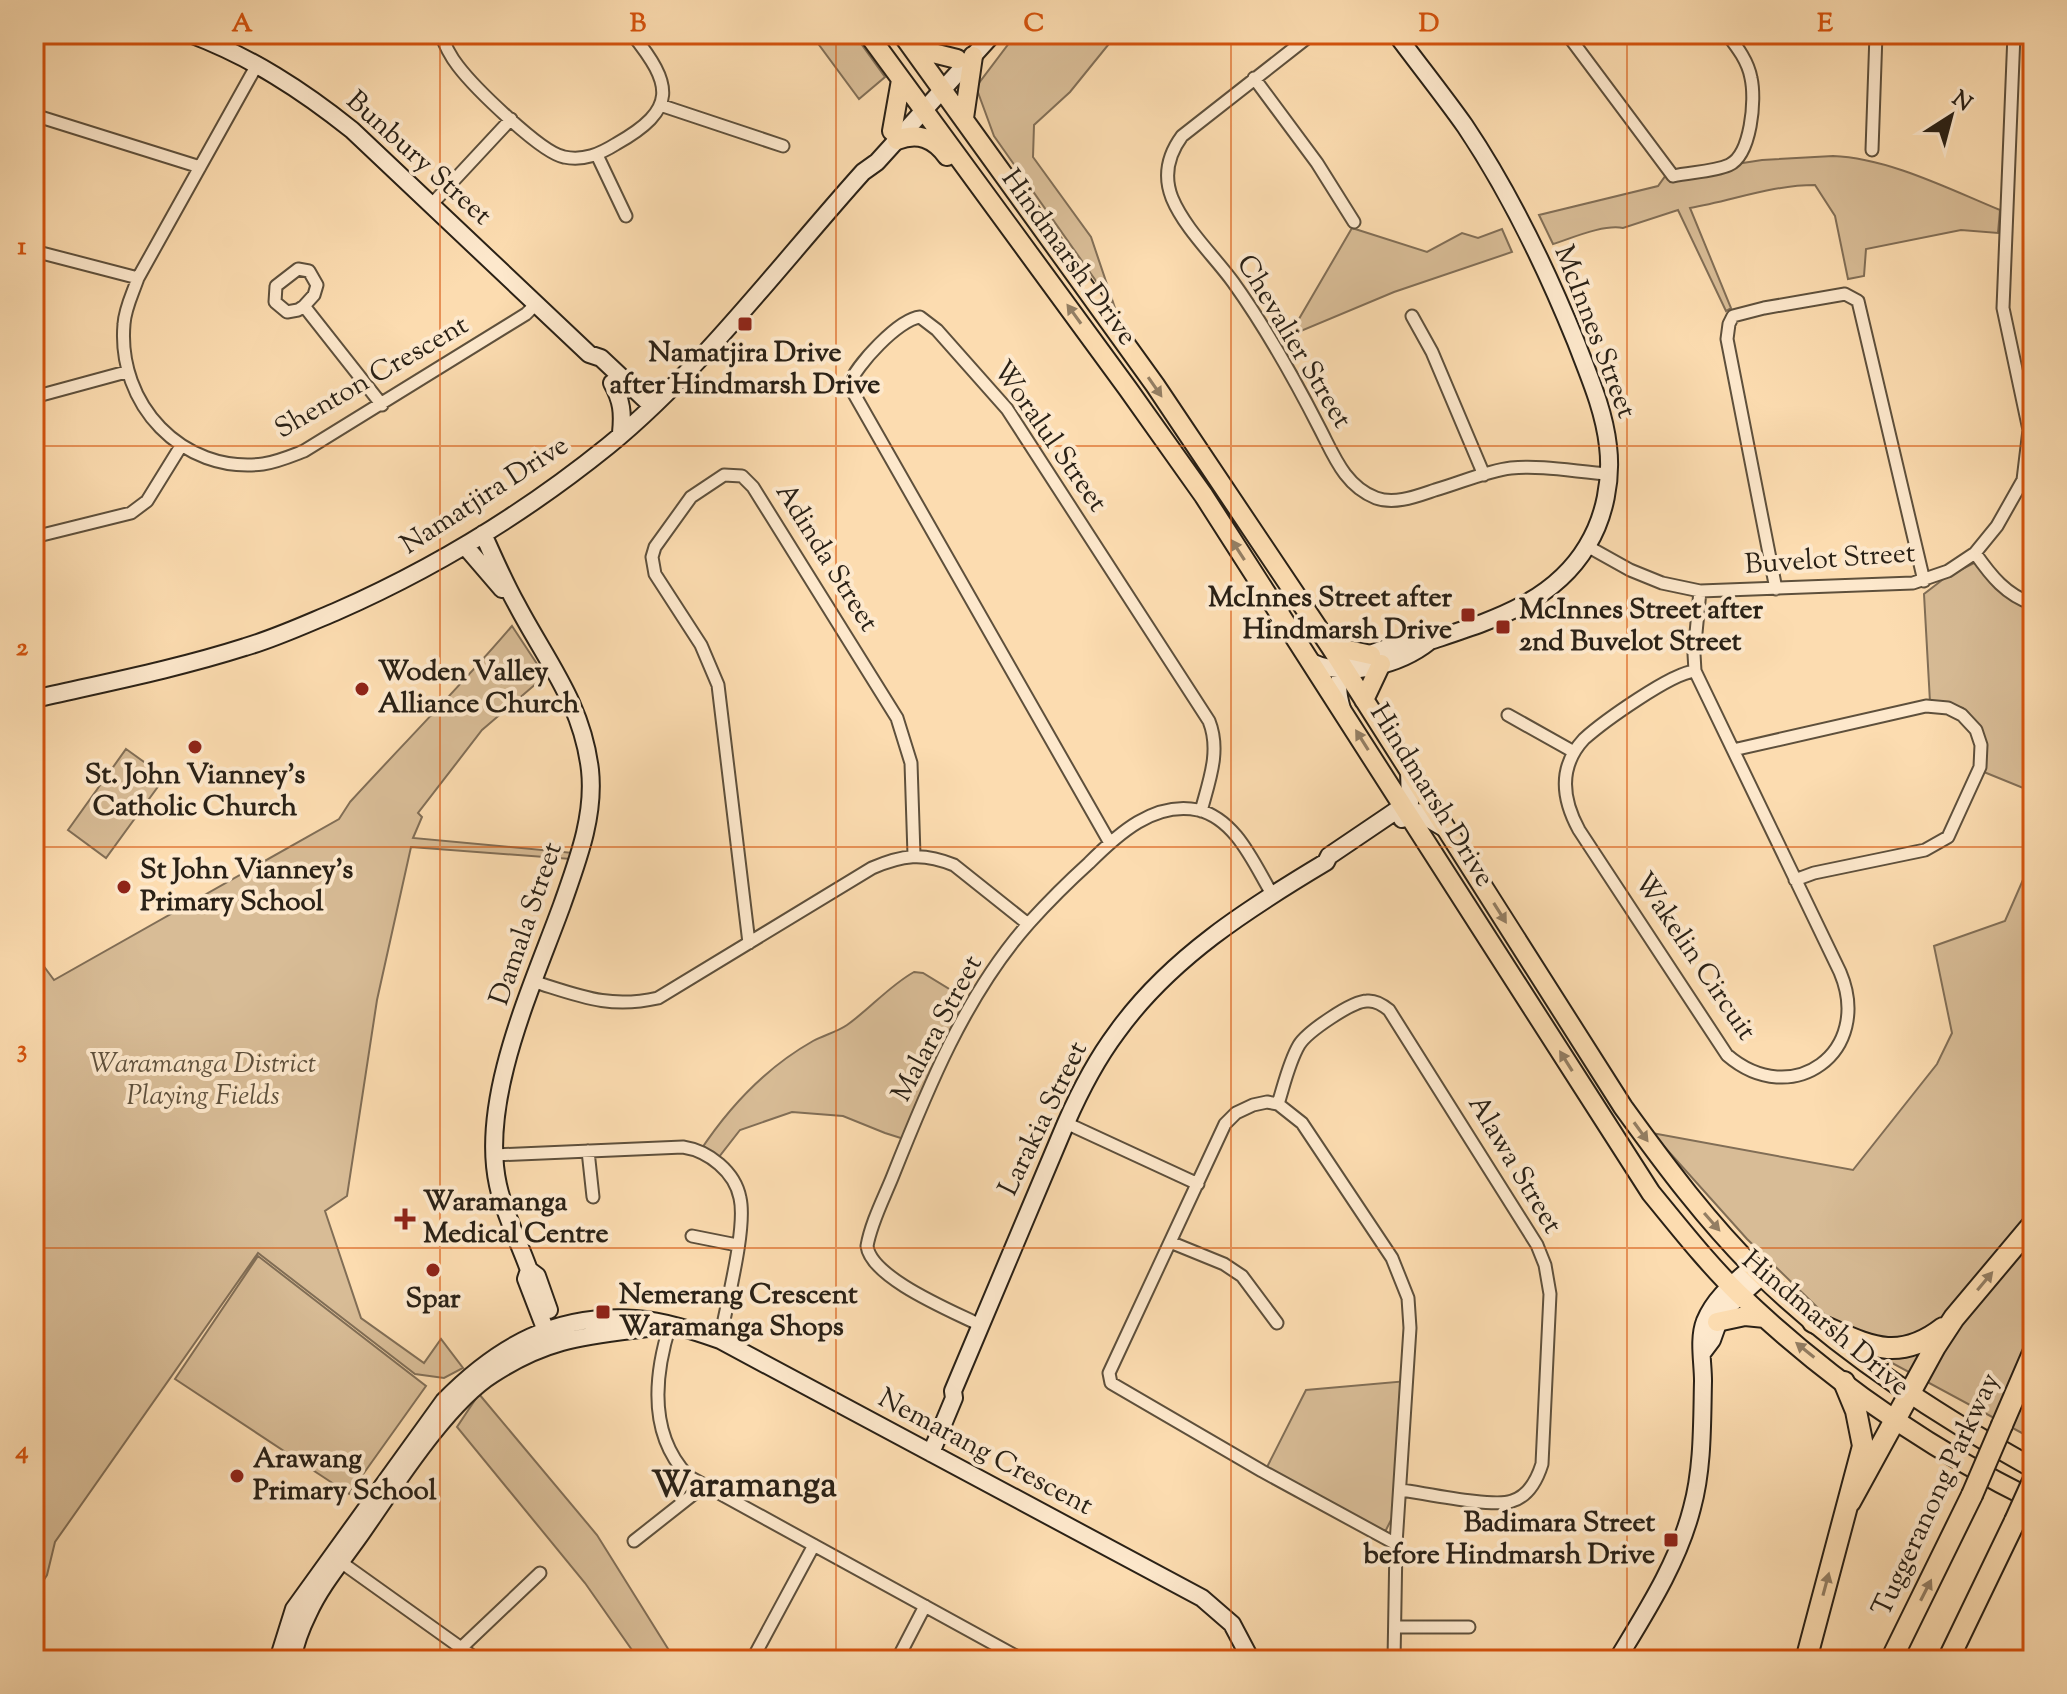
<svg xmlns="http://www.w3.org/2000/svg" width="2067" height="1694" font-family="'Sorts Mill Goudy',serif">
	<rect width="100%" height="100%" fill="#fcdcb0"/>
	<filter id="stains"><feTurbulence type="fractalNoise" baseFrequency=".0025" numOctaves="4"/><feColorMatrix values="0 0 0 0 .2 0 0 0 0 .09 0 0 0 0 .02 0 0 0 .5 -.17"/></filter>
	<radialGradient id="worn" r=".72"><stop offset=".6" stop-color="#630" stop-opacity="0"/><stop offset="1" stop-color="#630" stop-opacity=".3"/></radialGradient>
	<!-- green -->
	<path fill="#d8bc96" stroke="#816e56" stroke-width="2" d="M811,34H854L885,77L859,99Z
		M1016,34H1117L1070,92L1034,125L1033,157L1091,237L1115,308L994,136L976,87Z
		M1833,156C1888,158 1949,189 2000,210L1998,233L1961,230L1866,249L1864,276L1848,279L1835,216L1815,185C1771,185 1732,201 1690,208L1731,308L1726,311L1678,210L1623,228C1604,224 1572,238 1553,244L1539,215L1658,186L1666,175L1762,160Z
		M1352,228L1427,252L1462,233L1478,238L1502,229L1512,252L1394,292L1289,336Z
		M1976,562L2033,607V792L1979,770L1977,732L1963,708L1930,702L1924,594L1946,577Z
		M512,626L545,676L482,730L418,813L422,817L413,838L574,853L571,859L411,847L377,1000L347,1196L325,1211L361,1318L424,1363L441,1339L463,1368L444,1378L415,1374L258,1253L55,1542L47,1575L34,1595V1098L43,1084L34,1071V953L54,980L339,819L350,802C404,743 460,687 512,626Z
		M126,749L165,777L106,858L68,830Z
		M2033,857V1439L1853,1342L1747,1239L1652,1133L1853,1170L1937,1064L1952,1033L1934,946L2005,921Z
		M914,972L923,973L972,1003L907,1140L885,1133L843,1116L792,1112L740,1130L715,1162L700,1151C729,1107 767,1067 813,1041C824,1035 837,1032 847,1025C871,1008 889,986 914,972Z
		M258,1256L426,1386L349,1494L175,1379Z
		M1407,1381L1392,1518L1386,1530L1376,1531L1265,1471L1306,1390Z
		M479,1394L597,1535L675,1660H639L585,1583L457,1427Z"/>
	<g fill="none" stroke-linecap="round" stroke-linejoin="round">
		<defs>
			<path id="street" d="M441,34C445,46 451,57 458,66C474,87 541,153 564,157C584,161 600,154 616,144C678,109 673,85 632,34
				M1312,34L1182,136C1168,155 1163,175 1172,198C1185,229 1214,256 1233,282C1266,328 1294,378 1320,429C1334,456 1345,486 1376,498C1395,505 1417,496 1435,490C1460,483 1486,471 1511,468C1543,465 1577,472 1609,474
				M1567,34L1673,176C1690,172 1713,172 1729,165C1751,155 1756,100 1751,78C1748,61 1737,47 1727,34
				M258,63L138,278C133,293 125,308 124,324C117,404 182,474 263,464C277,462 291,456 304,451L526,314L536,304
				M1254,78L1317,163L1354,222
				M660,105L783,146
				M34,115L200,167
				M1872,150L1876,34
				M597,155L626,216
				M431,205L511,119
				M34,251L138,278
				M304,306L314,295L317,285L309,271L298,269L276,286L275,302L287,312L298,310L304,306L382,405
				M1412,316L1432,352L1484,475
				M34,397L126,372
				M34,537L131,513L147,501L181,446
				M1587,546L1630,570L1662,583L1700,591L1913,583L1948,571L1975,553L1997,526L2023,480L2029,430L2003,308L2014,34
				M1975,553C1991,576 2006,595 2033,604
				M1776,589L1727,339L1729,324L1733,316L1764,308L1845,294L1858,301L1924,581
				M1695,671L1840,972C1874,1052 1792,1111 1727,1055L1579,830C1562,799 1558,767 1584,739C1603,722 1671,673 1695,671L1694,654L1700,591
				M1508,715L1574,752
				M1733,750L1926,706L1948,708L1962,715L1976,730L1981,745L1980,767L1948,837L1925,850L1814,873L1795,880
				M1110,843L849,385C856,365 899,319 920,317L937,330L1007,409L1209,721C1221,751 1209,781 1201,811
				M749,943L718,685L701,645L655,574L652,557L655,547L691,497L724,475L742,476L753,487L897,718L911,763L914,855
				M535,982C580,996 609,1009 658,998L872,868C902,855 923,852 954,865L1028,924
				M1278,1104C1284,1085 1289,1062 1299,1045C1307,1032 1352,1001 1367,1001C1376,1000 1383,1005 1389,1010L1537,1245L1545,1265L1550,1294L1542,1464C1537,1480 1529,1496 1512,1501C1493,1508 1424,1493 1401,1490
				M1066,1123L1198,1184
				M588,1151L593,1197
				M495,1155L683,1147C709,1151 735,1172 740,1198C747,1228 726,1306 720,1340
				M692,1236L737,1245
				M1170,1242L1224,1264L1242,1276L1277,1323
				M670,1325C654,1376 649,1435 688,1476L1023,1660
				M980,1325C952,1311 871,1278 867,1246C871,1223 883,1200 892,1178C927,1090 965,995 1029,923C1048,902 1068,882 1089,863C1118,834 1154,801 1198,810C1236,819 1254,864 1272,894
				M634,1541L705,1485
				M338,1560L478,1660
				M1396,1627H1469
				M461,1648L540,1573
				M752,1660L814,1545
				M897,1660L925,1606
				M1394,1660L1396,1544L1410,1328L1408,1298L1392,1258L1302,1123L1278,1104L1267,1102L1253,1105L1236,1113L1225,1124L1109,1373L1111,1383L1262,1471L1396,1544"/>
			<path id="secondary" d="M190,34C251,57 302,90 352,130L589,354L601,358L651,405
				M612,383C622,401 623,413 621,433
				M483,534C494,558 504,582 517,605C547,662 582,703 590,770C595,817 577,862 562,905C533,985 479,1099 498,1185C504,1213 519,1242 529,1270L526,1279L551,1344
				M465,546L502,589
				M1311,662C1348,679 1400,665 1430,641C1490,621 1553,603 1587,546C1605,517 1612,479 1608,446C1604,410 1589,376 1576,342C1546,268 1510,193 1465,126C1443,95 1419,65 1396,34
				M34,699C104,683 176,669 245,647C276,638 306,624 335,612C433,569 525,513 608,446C701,370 782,262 863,172L877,162L993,34
				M1342,709C1339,699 1336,688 1340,678C1350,655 1408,639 1430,641
				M1402,819L1410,803L1409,770
				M529,1270L537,1276L549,1310
				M1703,1352L1712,1340L1722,1312L1762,1276
				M931,1453L954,1398L953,1391L1066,1123C1080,1091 1096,1060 1117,1032C1170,958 1249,908 1326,862L1329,856L1397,810L1417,812L1444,828
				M278,1660L294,1609L444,1401C498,1346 557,1313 636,1319C664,1321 694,1331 720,1340L1202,1598L1232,1624L1251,1660
				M292,1660C295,1645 301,1628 308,1614C320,1587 341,1562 358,1538C392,1490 445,1404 493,1374C548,1338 585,1336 648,1328
				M1617,1660C1646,1612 1678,1563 1692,1508C1703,1468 1702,1423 1703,1381C1703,1362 1698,1339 1705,1321C1715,1297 1734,1283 1752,1267"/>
			<path id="primary" d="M868,34L1128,389L1204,496L1651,1193C1679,1227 1707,1263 1739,1294C1825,1376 1926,1447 2033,1500
				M902,34L1155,385L1330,646L1623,1107C1665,1165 1708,1223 1759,1273C1837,1350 1937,1415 2033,1468
				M913,48L957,59
				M964,118L973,56
				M892,131L901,80
				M897,140C918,132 934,138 947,156
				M1330,646L1371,655
				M1364,700L1381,664
				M1717,1322L1745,1316L1765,1318"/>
			<path id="highway" d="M1813,1322C1863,1342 1894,1366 1943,1328
				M2002,1425L2033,1353
				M1850,1502L1935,1347L1954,1318L2033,1224
				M1806,1660L1863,1446L1856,1411L1844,1382
				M1891,1660L1972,1495
				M1948,1660L2015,1521"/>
		</defs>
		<!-- street casing -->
		<use href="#street" stroke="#5e503c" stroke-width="15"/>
		<!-- secondary casing -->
		<use href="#secondary" stroke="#2a2116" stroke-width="20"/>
		<!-- primary casing -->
		<use href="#primary" stroke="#2a2116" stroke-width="22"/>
		<!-- highway casing -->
		<use href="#highway" stroke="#2a2116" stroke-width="24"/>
		<!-- street -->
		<use href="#street" stroke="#fde8cc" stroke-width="11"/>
		<!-- secondary -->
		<use href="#secondary" stroke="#fde8cc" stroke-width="16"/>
		<!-- primary -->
		<use href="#primary" stroke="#fcdcb0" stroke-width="18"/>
		<!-- highway -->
		<use href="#highway" stroke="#fcdcb0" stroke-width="20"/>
		<defs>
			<path id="highway-bridge" d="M1972,1495L2002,1425
				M2015,1521L2033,1481"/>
		</defs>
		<!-- highway-bridge casing -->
		<use href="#highway-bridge" stroke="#2a2116" stroke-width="24" stroke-linecap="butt"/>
		<!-- highway-bridge -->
		<use href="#highway-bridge" stroke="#fcdcb0" stroke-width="20"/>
	</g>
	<!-- one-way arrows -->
	<defs><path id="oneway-solid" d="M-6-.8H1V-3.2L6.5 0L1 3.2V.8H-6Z" transform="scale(2)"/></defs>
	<g fill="#937e63">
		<use href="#oneway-solid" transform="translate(1074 314) rotate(-126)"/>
		<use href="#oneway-solid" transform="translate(1155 387) rotate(55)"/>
		<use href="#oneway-solid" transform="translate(1238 550) rotate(-123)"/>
		<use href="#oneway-solid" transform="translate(1362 740) rotate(-122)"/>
		<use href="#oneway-solid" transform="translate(1500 913) rotate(58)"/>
		<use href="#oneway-solid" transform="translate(1566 1061) rotate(-122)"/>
		<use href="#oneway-solid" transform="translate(1641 1132) rotate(54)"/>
		<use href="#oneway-solid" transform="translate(1712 1222) rotate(49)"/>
		<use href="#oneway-solid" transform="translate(1985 1281) rotate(-50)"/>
		<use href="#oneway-solid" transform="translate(1805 1350) rotate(-141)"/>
		<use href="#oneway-solid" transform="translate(1826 1584) rotate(-75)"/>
		<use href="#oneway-solid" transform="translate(1926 1590) rotate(-63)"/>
	</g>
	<!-- grid -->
	<path fill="none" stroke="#d5530d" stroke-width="2" stroke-opacity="0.55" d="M440,34V1660M836,34V1660M1231,34V1660M1627,34V1660M34,446H2033M34,847H2033M34,1248H2033"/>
	<!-- markers -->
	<g fill="#8f2418" stroke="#fde8cc" stroke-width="3">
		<rect x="737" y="316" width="16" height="16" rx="4"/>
		<rect x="1460" y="607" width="16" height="16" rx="4"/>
		<rect x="1495" y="619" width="16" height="16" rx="4"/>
		<circle cx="362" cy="689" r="8"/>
		<circle cx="195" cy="747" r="8"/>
		<circle cx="124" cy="887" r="8"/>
		<path d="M401 1207h8v8h8v8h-8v8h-8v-8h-8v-8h8z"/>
		<circle cx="433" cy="1270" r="8"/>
		<rect x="595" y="1304" width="16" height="16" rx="4"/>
		<circle cx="237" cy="1476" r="8"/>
		<rect x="1663" y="1532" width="16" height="16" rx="4"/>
	</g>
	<g text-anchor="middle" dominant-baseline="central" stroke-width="8" stroke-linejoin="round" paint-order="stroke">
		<!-- street labels -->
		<g font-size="28" fill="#2a2116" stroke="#fde8cc">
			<text transform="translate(418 159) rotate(42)">Bunbury Street</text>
			<text transform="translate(1068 258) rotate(54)">Hindmarsh Drive</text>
			<text transform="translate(1594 332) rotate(69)">McInnes Street</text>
			<text transform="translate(1293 342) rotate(59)">Chevalier Street</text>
			<text transform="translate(372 378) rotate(-30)">Shenton Crescent</text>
			<text transform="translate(1049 437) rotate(55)">Woralul Street</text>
			<text transform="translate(485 496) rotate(-33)">Namatjira Drive</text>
			<text transform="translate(826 558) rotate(58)">Adinda Street</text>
			<text transform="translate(1830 560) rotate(-4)">Buvelot Street</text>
			<text transform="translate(1431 796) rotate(58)">Hindmarsh Drive</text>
			<text transform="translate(527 924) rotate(-71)">Damala Street</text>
			<text transform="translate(1694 957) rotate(56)">Wakelin Circuit</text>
			<text transform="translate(938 1029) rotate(-62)">Malara Street</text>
			<text transform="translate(1044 1119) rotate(-64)">Larakia Street</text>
			<text transform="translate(1514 1165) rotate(59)">Alawa Street</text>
			<text transform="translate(1825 1324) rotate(40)">Hindmarsh Drive</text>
			<text transform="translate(985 1453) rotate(28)">Nemarang Crescent</text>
			<text transform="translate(1937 1495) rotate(-65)">Tuggeranong Parkway</text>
		</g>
		<!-- poi labels -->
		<g font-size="28" font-weight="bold" fill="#2a2116" stroke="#fde8cc" text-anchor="start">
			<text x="745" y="354" text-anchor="middle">Namatjira Drive<tspan x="745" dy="32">after Hindmarsh Drive</tspan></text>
			<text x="1452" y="599" text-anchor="end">McInnes Street after<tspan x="1452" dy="32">Hindmarsh Drive</tspan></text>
			<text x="1519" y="611">McInnes Street after<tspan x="1519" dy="32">2nd Buvelot Street</tspan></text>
			<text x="378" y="673">Woden Valley<tspan x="378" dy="32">Alliance Church</tspan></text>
			<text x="195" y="776" text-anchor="middle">St. John Vianney's<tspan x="195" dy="32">Catholic Church</tspan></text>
			<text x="140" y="871">St John Vianney's<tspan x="140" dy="32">Primary School</tspan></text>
			<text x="423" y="1203">Waramanga<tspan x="423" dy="32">Medical Centre</tspan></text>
			<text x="619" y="1296">Nemerang Crescent<tspan x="619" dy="32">Waramanga Shops</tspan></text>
			<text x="433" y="1300" text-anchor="middle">Spar</text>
			<text x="253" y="1460">Arawang<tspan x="253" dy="32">Primary School</tspan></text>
			<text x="1655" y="1524" text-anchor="end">Badimara Street<tspan x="1655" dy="32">before Hindmarsh Drive</tspan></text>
		</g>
		<!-- park labels -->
		<g font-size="28" font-style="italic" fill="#5e503c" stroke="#fde8cc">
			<text x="203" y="1065">Waramanga District<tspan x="203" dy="32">Playing Fields</tspan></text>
		</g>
		<!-- district labels -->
		<g font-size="36" font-weight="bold" fill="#2a2116" stroke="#fde8cc">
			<text x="744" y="1487">Waramanga</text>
		</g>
	</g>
	<!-- margin -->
	<rect width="2067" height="1694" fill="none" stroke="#fcdcb0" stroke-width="88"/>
	<!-- north arrow -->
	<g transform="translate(1951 116) rotate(36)" stroke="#fde8cc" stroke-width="6" paint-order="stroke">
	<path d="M0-6L14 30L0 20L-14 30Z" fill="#2a2116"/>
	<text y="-12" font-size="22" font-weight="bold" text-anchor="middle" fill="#2a2116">N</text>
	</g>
	<rect x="44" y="44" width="1979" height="1606" fill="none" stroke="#d5530d" stroke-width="3"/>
	<g font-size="26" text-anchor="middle" font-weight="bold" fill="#d5530d">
		<text x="242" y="31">A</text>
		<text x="638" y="31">B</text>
		<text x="1034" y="31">C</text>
		<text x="1429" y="31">D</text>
		<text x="1825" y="31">E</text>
		<text x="22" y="254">1</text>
		<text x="22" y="655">2</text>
		<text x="22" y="1057">3</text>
		<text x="22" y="1458">4</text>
	</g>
	<rect width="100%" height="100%" filter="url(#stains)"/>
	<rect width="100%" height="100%" fill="url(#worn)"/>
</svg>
